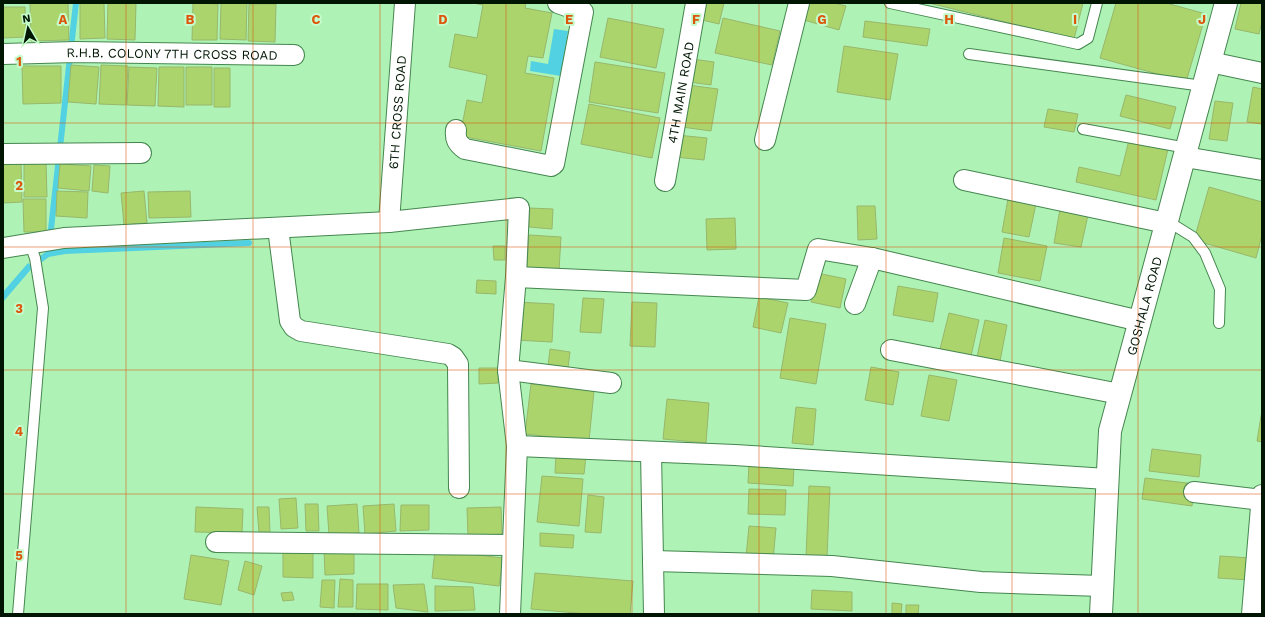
<svg xmlns="http://www.w3.org/2000/svg" width="1265" height="617" font-family="'Work Sans',sans-serif">
	<rect width="100%" height="100%" fill="#aef3b5"/>
	<!-- water -->
	<path fill="#51d1e2" d="M554,29L568,31L561,76L530,71L531,61L548,64Z
		M28,263L33,267L3,302V292Z"/>
	<g fill="none" stroke-linecap="round" stroke-linejoin="round">
		<!-- stream -->
		<path stroke="#51d1e2" stroke-width="6" d="M50,238L76,3
			M34,264L48,254L65,251L249,243"/>
	</g>
	<!-- building -->
	<path fill="#abd56c" stroke="#98b76b" d="M30,3H68L69,40L31,41Z
		M80,3H104L105,38L80,39Z
		M108,3H136L135,40L107,39Z
		M193,3L218,4L217,40H192Z
		M221,3H247L246,40L220,39Z
		M473,3H526L525,8L552,13L543,58L528,56L525,73L554,78L541,151L460,136L467,100L482,103L487,75L449,67L455,34L477,38L483,5Z
		M701,3H724L719,24L698,19Z
		M809,3H834L846,6L839,30L804,20Z
		M929,3H1083L1074,39Z
		M1116,3H1166L1206,14L1186,82L1100,58Z
		M1241,3H1262V21L1259,34L1235,29Z
		M249,4H276L275,42L248,41Z
		M3,7H25L26,37L3,38Z
		M608,18L664,29L656,68L600,57Z
		M723,18L780,31L772,65L715,53Z
		M865,21L930,29L927,46L863,37Z
		M844,46L898,54L890,100L837,92Z
		M692,59L714,62L711,85L689,82Z
		M595,62L665,73L658,113L589,102Z
		M71,65L99,67L96,104L68,102Z
		M101,65L128,66L126,105L99,104Z
		M22,66H61V103L23,104Z
		M129,67L157,68L155,106L127,105Z
		M159,67H184V107L158,106Z
		M186,67H212V105H186Z
		M214,68H230V107H214Z
		M688,85L718,89L711,131L682,127Z
		M1253,87L1262,89V124L1247,122Z
		M1126,95L1176,107L1170,129L1120,116Z
		M1215,101L1233,103L1227,141L1209,139Z
		M589,104L660,118L652,158L581,144Z
		M1048,109L1078,114L1074,132L1044,127Z
		M677,135L707,138L704,160L675,157Z
		M1129,140L1168,149L1156,200L1076,182L1079,167L1120,176Z
		M3,163H21L22,202L3,203Z
		M24,163H46L47,197H24Z
		M60,164L91,166L89,191L58,188Z
		M94,165L110,166L108,193L92,191Z
		M1209,187L1262,202V235L1256,258L1194,240Z
		M57,191L88,192L87,218L56,216Z
		M144,191L147,223L124,225L121,193Z
		M190,191L191,217L149,218L148,192Z
		M23,199H46V232H24Z
		M1008,199L1036,204L1029,237L1002,232Z
		M857,206H875L877,239L858,240Z
		M530,208L553,209L552,229L529,227Z
		M1060,209L1088,215L1081,247L1054,243Z
		M735,218L736,249L707,250L706,219Z
		M529,235L561,237L559,271L527,269Z
		M1004,238L1047,246L1040,281L998,273Z
		M493,246H505V260H494Z
		M817,273L846,279L840,308L811,302Z
		M477,280L496,281V294L476,293Z
		M898,286L938,293L933,322L893,315Z
		M759,297L788,303L781,333L753,327Z
		M583,298L604,299L601,333L580,332Z
		M517,302L554,304L552,342L515,340Z
		M632,302L657,303L655,347L630,346Z
		M949,313L979,320L971,356L940,349Z
		M790,318L826,324L816,384L780,378Z
		M985,320L1007,325L1000,361L977,357Z
		M550,349L570,352L568,368L548,366Z
		M871,367L899,372L893,405L865,400Z
		M479,368H498V383L479,384Z
		M929,375L957,380L949,421L921,416Z
		M531,384L594,391L589,441L525,434Z
		M667,399L709,403L706,443L663,439Z
		M796,407L816,409L813,445L792,443Z
		M1262,410V442L1257,441Z
		M1152,449L1201,455L1199,477L1149,471Z
		M556,454L586,456L584,474L555,473Z
		M749,463L794,465L793,486L748,483Z
		M542,476L583,479L579,526L537,522Z
		M1145,478L1195,484L1192,506L1142,499Z
		M809,486L830,487L827,557L806,556Z
		M749,489L786,490L785,515L748,514Z
		M588,495L604,497L601,533L585,532Z
		M296,498L298,528L281,529L279,499Z
		M305,504H318L319,531H306Z
		M357,504L359,533L329,535L327,506Z
		M394,504L396,531L365,534L363,506Z
		M401,505H429V530L400,531Z
		M196,507L243,509L242,533L195,532Z
		M257,507H269L270,533H259Z
		M501,507L502,534L468,536L467,508Z
		M749,526L776,528L773,560L746,557Z
		M540,533L574,535L573,548L540,546Z
		M354,549V574L325,575L324,550Z
		M283,550L313,551V578L283,577Z
		M435,550L503,558L499,586L432,578Z
		M191,555L229,561L221,605L184,599Z
		M1220,556L1251,558L1249,580L1218,578Z
		M245,561L262,566L254,595L238,590Z
		M535,573L633,581L630,614H588L531,609Z
		M340,579L353,580V607H338Z
		M322,580H335L334,608L320,607Z
		M357,584H388V610L356,609Z
		M424,584L428,612L396,608L393,585Z
		M435,586L473,587L475,610L435,611Z
		M812,590L852,592V611L811,609Z
		M292,592L294,600L283,601L281,593Z
		M892,603L902,604L901,614H892Z
		M906,605H919L918,614H906Z"/>
	<g fill="none" stroke-linecap="round" stroke-linejoin="round">
		<defs>
			<path id="lane" d="M890,3L1078,44L1088,38L1097,3
				M969,54L1203,86
				M1083,129L1187,148
				M1166,223L1177,227L1193,237L1205,253L1220,289L1219,323
				M18,614L43,308L35,258L30,244"/>
			<g id="street">
				<path id="s1" d="M3,54L75,52L294,55"/>
				<path d="M1210,62L1262,73"/>
				<path d="M456,130C455,139 457,143 465,149L551,166L554,164L583,12L558,3"/>
				<path d="M765,140L799,3"/>
				<path d="M3,154L141,153"/>
				<path d="M1185,157L1262,170"/>
				<path d="M964,180L1166,223"/>
				<path id="s2" d="M665,181L696,3"/>
				<path id="s3" d="M389,222L405,3"/>
				<path d="M278,228L290,321L294,327L301,331L448,354L453,357L458,364L459,488"/>
				<path d="M3,248L64,238L389,222L519,208L516,277L508,370L517,446L510,614"/>
				<path d="M516,277L806,290L818,249L872,258L1140,321"/>
				<path d="M855,304L872,258"/>
				<path d="M891,350L1120,394"/>
				<path d="M508,370L611,383"/>
				<path d="M517,446L735,455L1107,479"/>
				<path d="M651,452L654,614"/>
				<path d="M1194,492L1262,500"/>
				<path d="M216,542L513,545"/>
				<path d="M653,561L832,566L981,582L1102,586"/>
				<path d="M1252,614L1262,495"/>
			</g>
			<g id="secondary">
				<path id="s4" d="M1101,614L1110,431L1226,3"/>
			</g>
		</defs>
		<!-- lane casing -->
		<use href="#lane" stroke="#45864f" stroke-width="12"/>
		<!-- street casing -->
		<use href="#street" stroke="#45864f" stroke-width="22"/>
		<!-- secondary casing -->
		<use href="#secondary" stroke="#45864f" stroke-width="24"/>
		<!-- lane -->
		<use href="#lane" stroke="#fff" stroke-width="10"/>
		<!-- street -->
		<use href="#street" stroke="#fff" stroke-width="20"/>
		<!-- secondary -->
		<use href="#secondary" stroke="#fff" stroke-width="22"/>
	</g>
	<!-- grid -->
	<path fill="none" stroke="#dc560c" stroke-width="1" stroke-opacity="0.55" d="M126,3V614M253,3V614M380,3V614M506,3V614M632,3V614M759,3V614M886,3V614M1012,3V614M1138,3V614M3,123H1262M3,247H1262M3,370H1262M3,494H1262"/>
	<g text-anchor="middle" dominant-baseline="central" stroke-width="4" stroke-linejoin="round" paint-order="stroke">
		<!-- street labels -->
		<g font-size="13" fill="#001603" stroke="#c6fccb">
			<text stroke="none"><textPath href="#s1" startOffset="169">R.H.B. COLONY 7TH CROSS ROAD</textPath></text>
			<text stroke="none"><textPath href="#s2" startOffset="90">4TH MAIN ROAD</textPath></text>
			<text stroke="none"><textPath href="#s3" startOffset="110">6TH CROSS ROAD</textPath></text>
			<text stroke="none"><textPath href="#s4" startOffset="313">GOSHALA ROAD</textPath></text>
		</g>
	</g>
	<g font-size="13" text-anchor="middle" font-weight="bold" fill="#dc560c" stroke="#c6fccb" stroke-width="4" stroke-linejoin="round" paint-order="stroke">
		<text x="63" y="24">A</text>
		<text x="190" y="24">B</text>
		<text x="316" y="24">C</text>
		<text x="443" y="24">D</text>
		<text x="569" y="24">E</text>
		<text x="696" y="24">F</text>
		<text x="822" y="24">G</text>
		<text x="949" y="24">H</text>
		<text x="1075" y="24">I</text>
		<text x="1202" y="24">J</text>
		<text x="19" y="66">1</text>
		<text x="19" y="190">2</text>
		<text x="19" y="313">3</text>
		<text x="19" y="436">4</text>
		<text x="19" y="560">5</text>
	</g>
	<!-- border -->
	<rect width="1265" height="617" fill="none" stroke="#001603" stroke-width="8"/>
	<!-- north arrow -->
	<g transform="translate(28 28) rotate(351)" stroke="#c6fccb" stroke-width="3" paint-order="stroke">
	<path d="M0-3L7 15L0 10L-7 15Z" fill="#001603"/>
	<text y="-6" font-size="11" font-weight="bold" text-anchor="middle" fill="#001603">N</text>
	</g>
</svg>
